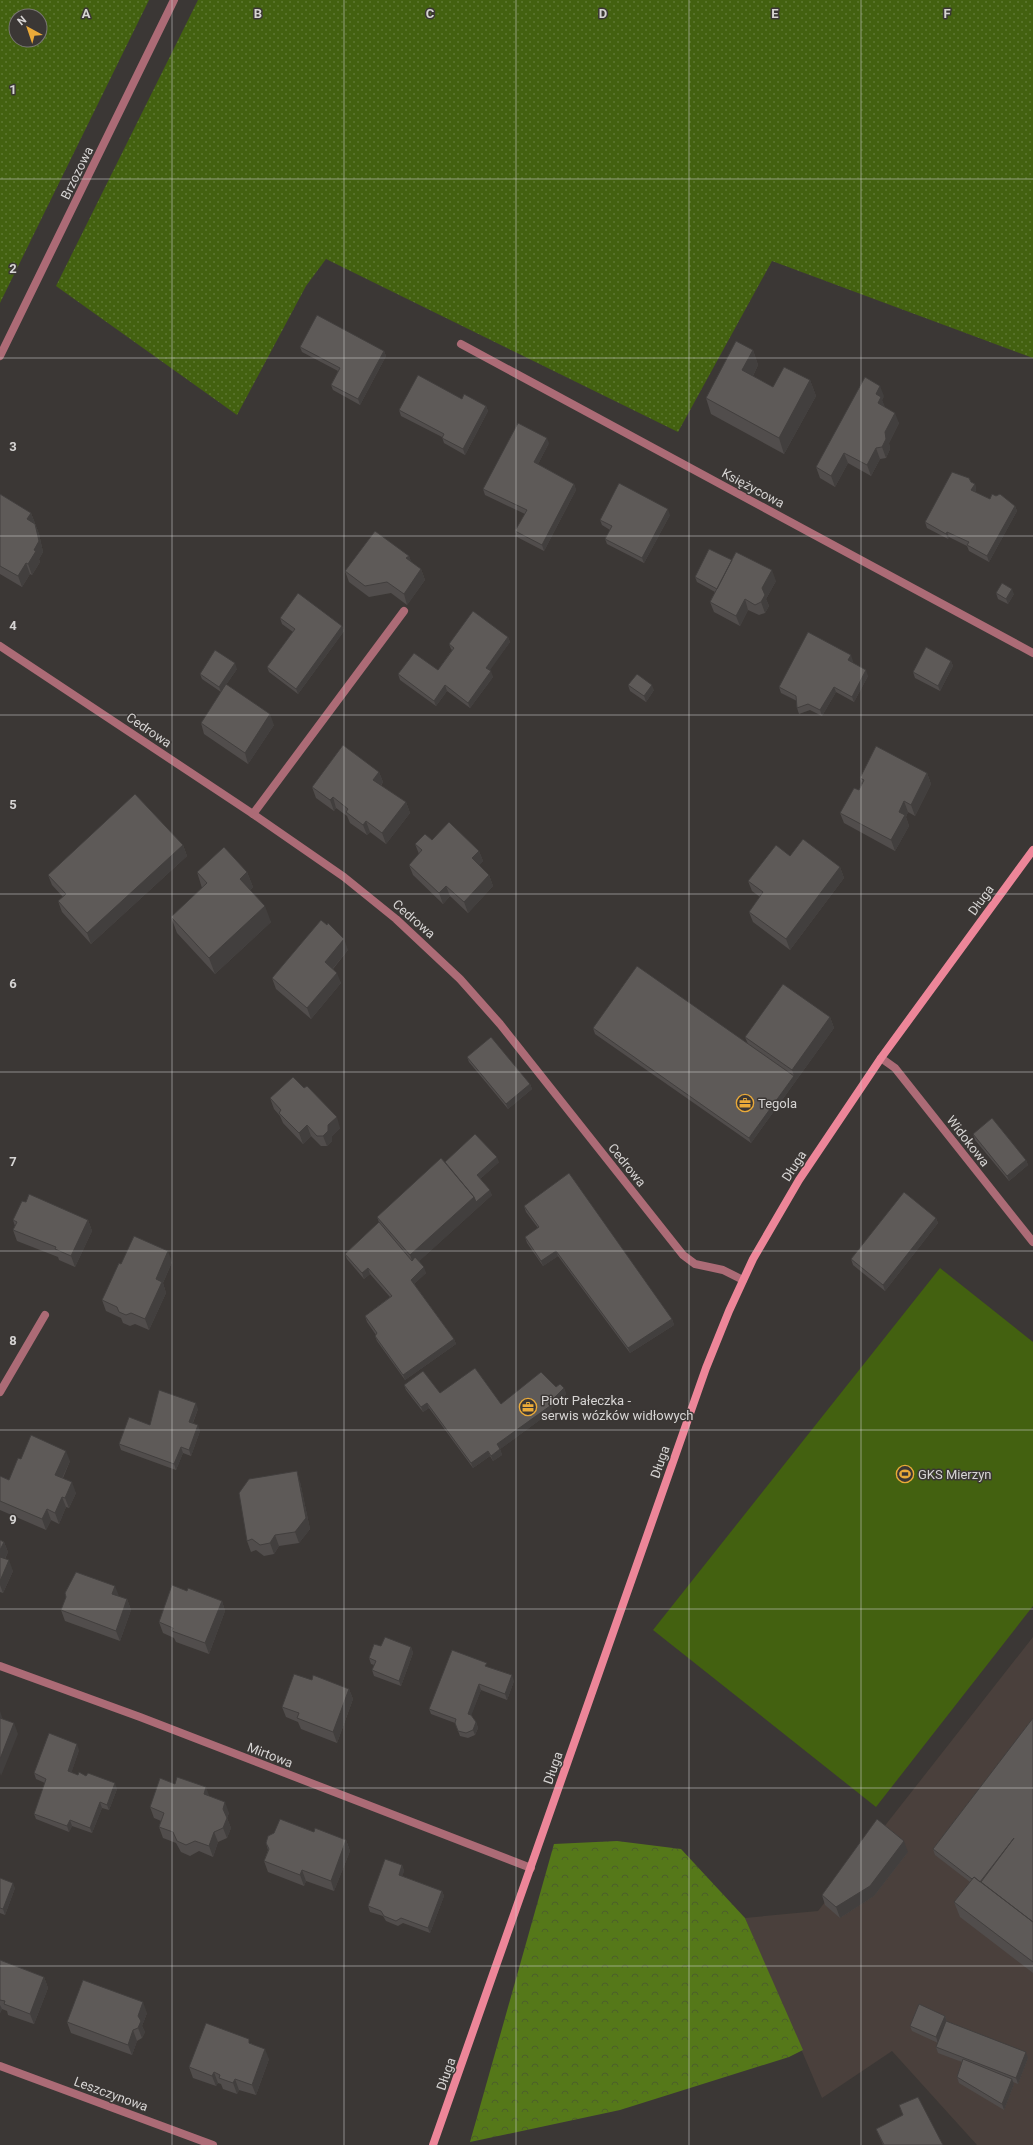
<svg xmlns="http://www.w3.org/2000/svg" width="1033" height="2145" font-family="Roboto,sans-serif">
	<defs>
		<pattern id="grass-dots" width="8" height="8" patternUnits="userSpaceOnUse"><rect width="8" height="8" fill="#436110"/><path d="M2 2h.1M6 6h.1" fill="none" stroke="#5d7732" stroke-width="1.8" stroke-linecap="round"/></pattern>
		<pattern id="forest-crowns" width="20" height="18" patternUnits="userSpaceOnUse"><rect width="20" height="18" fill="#557819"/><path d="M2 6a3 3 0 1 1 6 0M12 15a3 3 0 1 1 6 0" fill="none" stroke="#4c5f2a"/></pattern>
	</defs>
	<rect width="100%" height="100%" fill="#3b3735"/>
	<!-- built -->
	<path fill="#4a403c" d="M1033,1637V2145H977L892,2051L822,2098L745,1918L818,1911Z"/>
	<!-- grass -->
	<path fill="url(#grass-dots)" fill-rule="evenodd" d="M0,0H149L0,303ZM16,16H40V40H16Z
		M198,0H1033V358L772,261L678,432L326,259L306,286L237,415L56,286Z"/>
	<!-- forest -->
	<path fill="url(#forest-crowns)" d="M617,1841L681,1849L745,1918L803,2050L789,2057L620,2110L470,2142L554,1844Z"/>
	<!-- park -->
	<path fill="#436110" d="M940,1268L1033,1342V1606L876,1807L653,1630Z"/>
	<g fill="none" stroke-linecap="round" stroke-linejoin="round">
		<!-- lane -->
		<path stroke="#ac6b76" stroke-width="8" d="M253,814L404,611"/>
		<!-- street -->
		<path stroke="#ac6b76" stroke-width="8" d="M461,344L1033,653
			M0,356L174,0
			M0,646L253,814L344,877L396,919L460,979L500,1024L683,1255L695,1264L723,1270L743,1280
			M881,1058L895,1068L1033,1242
			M0,1392L45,1315
			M0,1666L140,1717L531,1868
			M0,2066L213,2145"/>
		<!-- secondary -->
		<path stroke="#ed8699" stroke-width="8" d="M433,2145L706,1368L729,1311L753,1259L799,1180L881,1058L1033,850"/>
	</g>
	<!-- wall -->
	<path fill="#514d4c" d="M300,347L384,351L386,356L360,405L333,390L331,385L338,371L302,352Z
		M753,350L758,365L753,376L773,387L810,380L816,396L784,454L711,414L706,398Z
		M884,396L882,400L884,406L899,423L889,443L890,449L886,458L880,459L871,476L848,463L835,487L820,478L816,467Z
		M462,399L486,406L488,411L465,455L444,443L442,437L401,416L399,410Z
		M549,443L538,464L574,484L576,490L544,551L517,537L515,531L525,514L485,495L483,489Z
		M971,482L975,484L976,490L975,492L990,499L1015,506L1017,511L989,562L969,551L967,546L949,537L948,539L927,528L925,522Z
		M0,494L31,513L39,534L43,552L39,559L40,562L32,575L30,574L22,587L0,574Z
		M670,515L644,563L607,544L605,539L610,530L602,525L600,520Z
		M409,556L411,562L421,569L425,580L407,605L391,593L369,597L349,582L345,571Z
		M732,560L776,581L766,599L769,606L765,613L759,615L748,610L740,626L714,612L710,602L715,592L697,582L695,577Z
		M996,593L1014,594L1008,604L998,599Z
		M280,618L342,626L344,631L298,694L269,672L267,667L293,632L282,624Z
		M508,637L510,642L489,670L493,677L470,708L447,691L436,706L400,680L398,674L438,670L452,650L451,649L449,644Z
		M853,661L852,663L868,676L854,702L836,692L822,716L810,710L799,714L797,708V701L781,693L779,687Z
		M951,661L953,666L940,691L915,678L913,672Z
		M237,669L221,692L202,679L200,674Z
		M628,685L654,690L646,702L630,691Z
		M201,723L274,725L248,764L204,734Z
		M379,772L383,782L381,786L406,802L410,813L386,844L370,832L367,835L350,823L347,816L336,808L334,811L316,798L312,787Z
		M927,773L931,784L915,816L908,812L906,817L909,826L895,851L844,823L840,813L859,790L862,784L860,778Z
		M432,840L479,851L483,861L479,865L489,875L493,886L468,913L450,896L443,904L413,875L409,865L419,854L415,844Z
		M183,845L187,856L91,944L62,912L58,901L63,897L52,885L48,875Z
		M790,856L840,867L844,878L790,950L753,922L749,912L760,897L752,891L748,881Z
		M197,872H247L253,887L250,890L271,922L215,974L177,933L171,917L202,888Z
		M348,950L333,969L341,983L311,1019L276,989L272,978Z
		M830,1017L834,1028L751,1143L595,1034L593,1028L748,1044L745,1037Z
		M467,1057L530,1084L532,1089L508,1109L469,1062Z
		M270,1098L340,1128L332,1136V1141L327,1146H321L311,1136L303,1144L283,1123L280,1116L274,1109Z
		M973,1134L1026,1160L1028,1165L1009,1181L975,1140Z
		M445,1162H499L480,1179L492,1195L419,1261L426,1273L414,1284L454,1339L456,1344L405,1380L377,1341L375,1336L376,1335L367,1322L365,1316L390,1297L370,1274L364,1279L347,1259L345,1254L379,1222L377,1217Z
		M26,1202L88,1220L92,1231L75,1267L59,1260L58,1257L17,1241L13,1230L15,1226L13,1220Z
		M524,1206L672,1319L674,1325L630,1353L558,1256L543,1266L527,1243L525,1237L538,1228L526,1212Z
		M936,1218L938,1223L885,1291L853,1265L851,1259Z
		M172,1262L163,1283L166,1293L149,1330L135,1324L130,1326L123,1323L121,1318L106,1311L102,1300L121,1264Z
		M404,1385L440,1393L501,1404L556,1387L564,1388L566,1394L551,1409L552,1411L500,1449L502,1455L493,1461L490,1456L473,1468L429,1408L423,1412L406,1390Z
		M198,1409L193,1423L200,1431L191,1456L183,1453L176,1470L121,1450L119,1444L150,1425Z
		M21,1459L70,1461L63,1478L76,1493L69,1508L66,1507L59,1524L51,1520L46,1530L0,1510V1476L9,1480Z
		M300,1482L310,1529L299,1543L279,1546L274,1554L264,1556L256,1550L251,1552L247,1541Z
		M0,1540L4,1542L8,1552L5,1559L13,1571L3,1593L0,1592Z
		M187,1591L222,1601L225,1611L209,1654L176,1642L174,1638L163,1633L159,1622Z
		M118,1596L127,1599L131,1610L120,1641L65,1621L61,1610Z
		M381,1646L411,1647L413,1653L401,1686L374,1676L372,1670L374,1665L371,1664L369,1658Z
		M488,1667L514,1681L507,1700L481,1690L471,1715L476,1722L478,1728L475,1735L468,1738L460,1736L455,1723L431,1714L429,1709Z
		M312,1680L349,1689L353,1699L337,1743L301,1729L298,1722L286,1717L282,1707Z
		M1033,1718V1973L960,1917L954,1902L970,1882L935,1855L933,1849Z
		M79,1750L71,1773L117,1789L109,1810L102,1808L92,1833L72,1826L69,1832L36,1819L34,1814L45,1783L36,1779L34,1773Z
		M209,1796L229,1813L227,1818L231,1828L227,1838L218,1842L213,1857L199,1851L190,1856L181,1852L176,1843L163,1838L159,1827L161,1821L154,1818L150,1807Z
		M314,1832L346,1840L350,1851L334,1891L306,1881L304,1886L268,1872L264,1861L268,1850L266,1843Z
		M908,1852L874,1896L840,1918L825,1905L822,1895Z
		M402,1865L404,1871L402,1876L442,1891L444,1896L430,1933L403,1923L398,1926L386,1921L383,1916L370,1912L368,1906Z
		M0,1878L15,1888L5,1915L0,1913Z
		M0,1960L44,1977L48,1988L34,2024L8,2015L7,2011L2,2009L0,2013Z
		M147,2013L142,2026L145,2032L142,2038L137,2041L132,2055L71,2033L67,2022Z
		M945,2016L947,2022L1028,2058L1018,2084L1013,2082L1014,2084L1004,2110L959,2083L957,2077L962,2062L938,2053L936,2047L938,2043L912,2031L910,2026Z
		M251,2043L269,2059L256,2095L239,2090L237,2094L223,2089L221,2084L218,2083L216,2086L193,2078L189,2067Z
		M899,2105L943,2145H883L876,2129L903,2115Z"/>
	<!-- shaded-wall -->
	<path fill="#423f3e" d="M753,350L758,365L748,386L742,370Z
		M384,351L386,356L360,405L358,399Z
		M810,380L816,396L784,454L779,438Z
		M880,386L884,396L882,400L885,407L878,403L876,394Z
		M486,406L488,411L465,455L463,449Z
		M895,413L899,423L889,443L890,449L886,458L882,447L885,432Z
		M547,438L549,443L536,468L534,462Z
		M876,448L880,459L871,476L867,465Z
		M844,453L848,463L835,487L831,476Z
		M574,484L576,490L544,551L542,545Z
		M975,484L976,490L973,495L971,490Z
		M1015,506L1017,511L989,562L987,556Z
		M668,509L670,515L644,563L642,558Z
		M31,513L39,534L43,552L39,559L40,562L32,575L28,564L34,550L27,519Z
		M947,532L949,537L948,539L946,534Z
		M409,556L413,566L406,558Z
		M26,563L30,574L22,587L18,576Z
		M421,569L425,580L407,605L404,594Z
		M772,570L776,581L766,599L769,606L765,613L761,602L762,588Z
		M1012,589L1014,594L1008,604L1006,599Z
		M745,599L748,610L740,626L736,616Z
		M342,626L344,631L298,694L296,689Z
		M508,637L510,642L488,673L486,668Z
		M851,655L853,661L850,666L848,660Z
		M951,661L953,666L940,691L938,686Z
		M235,663L237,669L221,692L219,687Z
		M866,670L868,676L854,702L852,697Z
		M491,671L493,677L470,708L468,703Z
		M445,685L447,691L436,706L434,701Z
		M652,685L654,690L646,702L644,696Z
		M834,687L836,692L822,716L820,710Z
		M270,714L274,725L248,764L245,753Z
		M379,772L383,782L377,791L373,780Z
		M927,773L931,784L915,816L911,805Z
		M333,797L336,808L334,811L330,800Z
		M904,801L908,812L906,817L909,826L895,851L891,840L899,812Z
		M406,802L410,813L386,844L382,833Z
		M366,821L370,832L367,835L363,825Z
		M183,845L187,856L91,944L87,933Z
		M479,851L483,861L476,869L472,858Z
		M840,867L844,878L790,950L786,939Z
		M247,872L253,887L245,894L240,879Z
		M489,875L493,886L468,913L464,902Z
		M446,886L450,896L443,904L439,893Z
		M265,906L271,922L215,974L209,958Z
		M344,939L348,950L329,973L325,962Z
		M337,973L341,983L311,1019L307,1008Z
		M830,1017L834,1028L751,1143L749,1138L794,1076L792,1070Z
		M530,1084L532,1089L508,1109L506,1104Z
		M337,1117L340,1128L332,1136V1141L327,1146L323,1136L328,1125Z
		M307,1125L311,1136L303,1144L299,1133Z
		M497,1157L499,1162L479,1180L477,1175Z
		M1026,1160L1028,1165L1009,1181L1007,1176Z
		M490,1190L492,1195L414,1266L410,1255L474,1197Z
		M936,1218L938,1223L885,1291L883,1285Z
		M88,1220L92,1231L75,1267L71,1256Z
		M168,1251L172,1262L163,1283L166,1293L149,1330L145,1319L156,1279Z
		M556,1251L558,1256L543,1266L541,1261Z
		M424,1267L426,1273L413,1285L411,1280Z
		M368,1268L370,1274L364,1279L362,1273Z
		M672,1319L674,1325L630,1353L628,1348Z
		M454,1339L456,1344L405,1380L403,1375Z
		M564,1388L566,1394L551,1409L552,1411L499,1450L497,1444L548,1404Z
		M196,1403L198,1409L191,1427L189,1422Z
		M427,1403L429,1408L423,1412L421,1407Z
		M198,1425L200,1431L191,1456L189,1450Z
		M181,1447L183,1453L176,1470L174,1464Z
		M500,1449L502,1455L493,1461L491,1456Z
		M66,1451L70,1461L59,1485L55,1475Z
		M488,1451L490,1456L473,1468L471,1463Z
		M297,1471L300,1482L310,1529L299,1543L295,1532Z
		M72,1482L76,1493L69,1508L65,1498Z
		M62,1497L66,1507L59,1524L55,1513Z
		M47,1509L51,1520L46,1530L42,1519Z
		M275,1535L279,1546L274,1554L270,1543Z
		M4,1542L8,1552L1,1566L0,1563V1550Z
		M9,1560L13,1571L3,1593L0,1585V1581Z
		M115,1586L119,1596L112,1594Z
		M127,1599L131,1610L120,1641L116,1631Z
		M222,1601L225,1611L209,1654L205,1643Z
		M411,1647L413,1653L401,1686L399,1681Z
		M512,1675L514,1681L507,1700L505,1694Z
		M479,1684L481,1690L470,1719L468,1714Z
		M349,1689L353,1699L337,1743L333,1732Z
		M0,1711L3,1720L0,1725Z
		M476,1722L478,1728L475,1735L473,1730Z
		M14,1723L18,1734L1,1776L0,1773V1759Z
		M77,1744L79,1750L70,1777L68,1771Z
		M115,1783L117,1789L109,1810L107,1805Z
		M206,1787L210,1798L204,1794Z
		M100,1802L102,1808L92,1833L90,1828Z
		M225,1802L229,1813L227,1818L231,1828L227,1838L223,1828V1809Z
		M70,1820L72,1826L69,1832L67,1826Z
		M214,1832L218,1842L213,1857L209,1846Z
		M346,1840L350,1851L334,1891L331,1881Z
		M904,1841L908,1852L874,1896L840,1918L836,1907Z
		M402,1865L404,1871L401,1881L399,1875Z
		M302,1870L306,1881L304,1886L300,1875Z
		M13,1883L15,1888L5,1915L3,1909Z
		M442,1891L444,1896L430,1933L428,1928Z
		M44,1977L48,1988L34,2024L30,2014Z
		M143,2002L147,2013L142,2026L145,2032L142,2038L138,2028V2016Z
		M0,2005L2,2009L0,2013Z
		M945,2016L947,2022L938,2043L936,2037Z
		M133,2030L137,2041L132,2055L128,2045Z
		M265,2049L269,2059L256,2095L252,2085Z
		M1026,2052L1028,2058L1018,2084L1016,2078Z
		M214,2072L218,2083L216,2086L212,2076Z
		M235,2079L239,2090L237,2094L233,2083Z
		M1012,2079L1014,2084L1004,2110L1002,2104Z"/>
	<!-- building -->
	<path fill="#5e5a58" stroke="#423f3e" d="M317,315L384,351L358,399L331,385L340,368L300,347Z
		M736,341L753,350L742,370L773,387L784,367L810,380L779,438L706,398Z
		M418,375L462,399L464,394L486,406L463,449L442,438L444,434L399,410Z
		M865,377L880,386L876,394L881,397L878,403L895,413L885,432L886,439L882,447L876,448L867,465L844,453L831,476L816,467Z
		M518,423L547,438L534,462L574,484L542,545L515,531L527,510L483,489Z
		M952,472L969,478L971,482L975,484L971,490L990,499L992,494L996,496L1000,494L1015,506L987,556L967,545L969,542L947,532L946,534L925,522Z
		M619,483L668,509L642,558L605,539L612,526L600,520Z
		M0,494L31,513L27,519L35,524L39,541L34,550L36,551L28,564L26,563L18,576L0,566Z
		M375,531L409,556L406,558L421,569L404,594L387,582L365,586L345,571Z
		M709,549L732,560L717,589L695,577Z
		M736,552L772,570L762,588L765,595L761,602L755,605L745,599L736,616L710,602Z
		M1002,583L1012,589L1006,599L996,593Z
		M298,593L342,626L296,689L267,667L295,629L280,618Z
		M473,611L508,637L486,668L491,671L468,703L445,685L434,701L398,674L414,653L438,670L454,648L449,644Z
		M808,632L851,655L848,660L866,670L852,697L834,687L820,710L808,704L797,708L796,696L779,687Z
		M926,647L951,661L938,686L913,672Z
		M215,650L235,663L219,687L200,674Z
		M637,674L652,685L644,696L628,685Z
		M226,684L270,714L245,753L201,723Z
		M343,745L379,772L373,780L406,802L382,833L366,821L363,825L346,812L348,809L333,797L330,800L312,787Z
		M876,746L927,773L911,805L904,801L899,812L905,815L891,840L840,813L854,788L859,790L864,780L860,778Z
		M135,794L183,845L87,933L58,901L66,894L48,875Z
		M449,822L479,851L472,858L489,875L464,902L446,886L439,893L409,865L422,850L415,844L425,834L432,840Z
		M803,839L840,867L786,939L749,912L763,892L748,881L776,845L790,856Z
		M224,847L247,872L240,879L265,906L209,958L171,917L207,883L197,872Z
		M321,920L327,925L328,923L344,939L325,962L337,973L307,1008L272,978Z
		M637,966L794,1076L749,1138L593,1028Z
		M783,984L830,1017L792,1070L745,1037Z
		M491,1037L530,1084L506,1104L467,1057Z
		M293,1077L304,1088L307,1086L337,1117L328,1125V1131L323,1136H317L307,1125L299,1133L279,1113L281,1110L270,1098Z
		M992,1118L1026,1160L1007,1176L973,1134Z
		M475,1134L497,1157L477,1175L490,1190L476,1202L474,1197L445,1162Z
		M441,1158L474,1197L410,1255L377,1217Z
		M569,1173L672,1319L628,1348L556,1251L541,1261L525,1237L539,1227L524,1206Z
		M904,1192L936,1218L883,1285L851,1259Z
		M29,1194L88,1220L71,1256L55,1249L56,1247L13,1230L17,1222L13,1220L22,1201L26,1202Z
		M379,1222L412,1261L415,1257L424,1267L411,1280L454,1339L403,1375L375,1336L377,1333L365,1316L392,1296L368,1268L362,1273L345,1254Z
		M134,1236L168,1251L156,1279L162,1282L145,1319L131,1313L126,1315L119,1312L117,1307L102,1300L119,1263L121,1264Z
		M475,1368L501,1404L541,1372L556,1387L560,1384L564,1388L548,1404L550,1406L497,1444L500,1449L491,1456L488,1451L471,1463L427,1403L421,1407L404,1385L423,1371L440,1393Z
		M159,1390L196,1403L189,1422L198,1425L189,1450L181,1447L174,1464L119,1444L129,1417L150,1425Z
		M31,1435L66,1451L55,1475L72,1482L65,1498L62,1497L55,1513L47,1509L42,1519L0,1501V1476L9,1480L18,1458L21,1459Z
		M297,1471L306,1518L295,1532L275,1535L270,1543L260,1545L252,1539L247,1541L239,1493L249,1479Z
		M0,1540L4,1542L0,1550Z
		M0,1557L9,1560L0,1581Z
		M76,1572L115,1586L112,1594L127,1599L116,1631L61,1610L66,1597L65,1593Z
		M172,1585L187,1591L188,1588L222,1601L205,1643L172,1631L173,1628L159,1622Z
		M385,1637L411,1647L399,1681L372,1670L376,1661L369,1658L374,1644L381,1646Z
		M452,1650L487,1663L485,1666L512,1675L505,1694L479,1684L468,1714L471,1715L476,1722L473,1730L466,1733L458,1731L455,1723L456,1719L429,1709Z
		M294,1674L312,1680L313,1675L349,1689L333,1732L297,1718L299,1713L282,1707Z
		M0,1718L14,1723L0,1759Z
		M1033,1718V1922L981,1882L1014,1838L980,1882L974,1877L972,1879L933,1849Z
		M49,1733L77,1744L68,1771L78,1775L79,1772L86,1776L88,1773L115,1783L107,1805L100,1802L90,1828L70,1820L67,1826L34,1814L46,1779L34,1773Z
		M177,1777L206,1787L204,1794L225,1802L223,1809L227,1818L223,1828L214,1832L209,1846L195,1841L186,1845L177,1841L173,1832L159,1827L164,1813L150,1807L160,1778L175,1784Z
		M280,1819L314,1832L315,1828L346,1840L331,1881L302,1870L300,1875L264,1861L269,1849L266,1843L268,1836L274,1833Z
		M877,1819L904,1841L870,1886L836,1907L822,1895Z
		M385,1859L402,1865L399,1875L442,1891L428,1928L401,1918L396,1921L384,1916L381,1911L368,1906Z
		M974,1877L1033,1922V1962L954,1902Z
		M0,1878L13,1883L3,1909L0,1908Z
		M0,1960L44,1977L30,2014L4,2004L5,2001L0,2000Z
		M83,1980L143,2002L138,2016L141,2021L138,2028L133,2030L128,2045L67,2022Z
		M919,2004L945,2016L936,2037L910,2026Z
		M946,2021L1026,2052L1016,2078L936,2047Z
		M206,2023L249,2039V2043L265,2049L252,2085L235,2079L233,2083L219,2078L220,2075L214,2072L212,2076L189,2067Z
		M963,2059L1012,2079L1002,2104L957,2077Z
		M918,2097L943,2145H884L876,2129L903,2115L899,2105Z"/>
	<!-- grid -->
	<path fill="none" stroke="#d6d4d3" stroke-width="1" stroke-opacity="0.55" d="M172,0V2145M344,0V2145M516,0V2145M689,0V2145M861,0V2145M0,179H1033M0,358H1033M0,536H1033M0,715H1033M0,894H1033M0,1072H1033M0,1251H1033M0,1430H1033M0,1609H1033M0,1788H1033M0,1966H1033"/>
	<!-- icons -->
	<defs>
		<symbol id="office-ring" viewBox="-11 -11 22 22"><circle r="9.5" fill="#3b3735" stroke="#eaaa39" stroke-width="1.5"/><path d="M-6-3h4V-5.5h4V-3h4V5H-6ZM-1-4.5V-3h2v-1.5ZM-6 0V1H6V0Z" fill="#eaaa39"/></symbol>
		<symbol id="stadium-ring" viewBox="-11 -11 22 22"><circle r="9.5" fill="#3b3735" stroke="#eaaa39" stroke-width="1.5"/><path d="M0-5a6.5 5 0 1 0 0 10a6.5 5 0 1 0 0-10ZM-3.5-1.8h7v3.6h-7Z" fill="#eaaa39"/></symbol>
	</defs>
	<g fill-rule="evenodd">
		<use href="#office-ring" x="735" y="1093" width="20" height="20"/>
		<use href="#office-ring" x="518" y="1397" width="20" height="20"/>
		<use href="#stadium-ring" x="895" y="1464" width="20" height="20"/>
	</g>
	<g text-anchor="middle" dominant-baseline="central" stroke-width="3" stroke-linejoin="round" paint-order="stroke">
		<!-- street labels -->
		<g font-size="13" fill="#d6d4d3" stroke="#3b3735">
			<text transform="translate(77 173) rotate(-64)">Brzozowa</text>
			<text transform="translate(753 488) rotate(28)">Księżycowa</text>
			<text transform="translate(149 730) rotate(34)">Cedrowa</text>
			<text transform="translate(981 900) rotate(-54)">Długa</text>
			<text transform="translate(414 919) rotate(41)">Cedrowa</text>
			<text transform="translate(968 1141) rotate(52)">Widokowa</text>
			<text transform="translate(627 1165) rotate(51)">Cedrowa</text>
			<text transform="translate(794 1166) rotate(-57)">Długa</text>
			<text transform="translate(660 1462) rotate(-71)">Długa</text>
			<text transform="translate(270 1755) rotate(21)">Mirtowa</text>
			<text transform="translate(553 1768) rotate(-71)">Długa</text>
			<text transform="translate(446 2074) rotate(-71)">Długa</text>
			<text transform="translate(111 2094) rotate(20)">Leszczynowa</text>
		</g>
		<!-- poi labels -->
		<g font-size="13" fill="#d6d4d3" stroke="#3b3735" text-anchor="start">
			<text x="758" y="1103">Tegola</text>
			<text x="541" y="1400">Piotr Pałeczka -<tspan x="541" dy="15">serwis wózków widłowych</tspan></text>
			<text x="918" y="1474">GKS Mierzyn</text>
		</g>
	</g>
	<g font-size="13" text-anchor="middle" font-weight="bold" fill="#d6d4d3" stroke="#3b3735" stroke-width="3" stroke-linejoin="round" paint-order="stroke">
		<text x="86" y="18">A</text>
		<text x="258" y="18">B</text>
		<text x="430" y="18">C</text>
		<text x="603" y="18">D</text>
		<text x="775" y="18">E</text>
		<text x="947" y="18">F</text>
		<text x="13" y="94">1</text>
		<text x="13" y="273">2</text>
		<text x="13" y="451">3</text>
		<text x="13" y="630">4</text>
		<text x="13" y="809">5</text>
		<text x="13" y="988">6</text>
		<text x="13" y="1166">7</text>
		<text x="13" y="1345">8</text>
		<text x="13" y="1524">9</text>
	</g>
	<!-- north arrow -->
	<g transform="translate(28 28) rotate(320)"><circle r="19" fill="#3b3735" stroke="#797674"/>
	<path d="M0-3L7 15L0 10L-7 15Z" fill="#eaaa39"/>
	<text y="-6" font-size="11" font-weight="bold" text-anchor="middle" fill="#d6d4d3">N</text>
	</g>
</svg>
